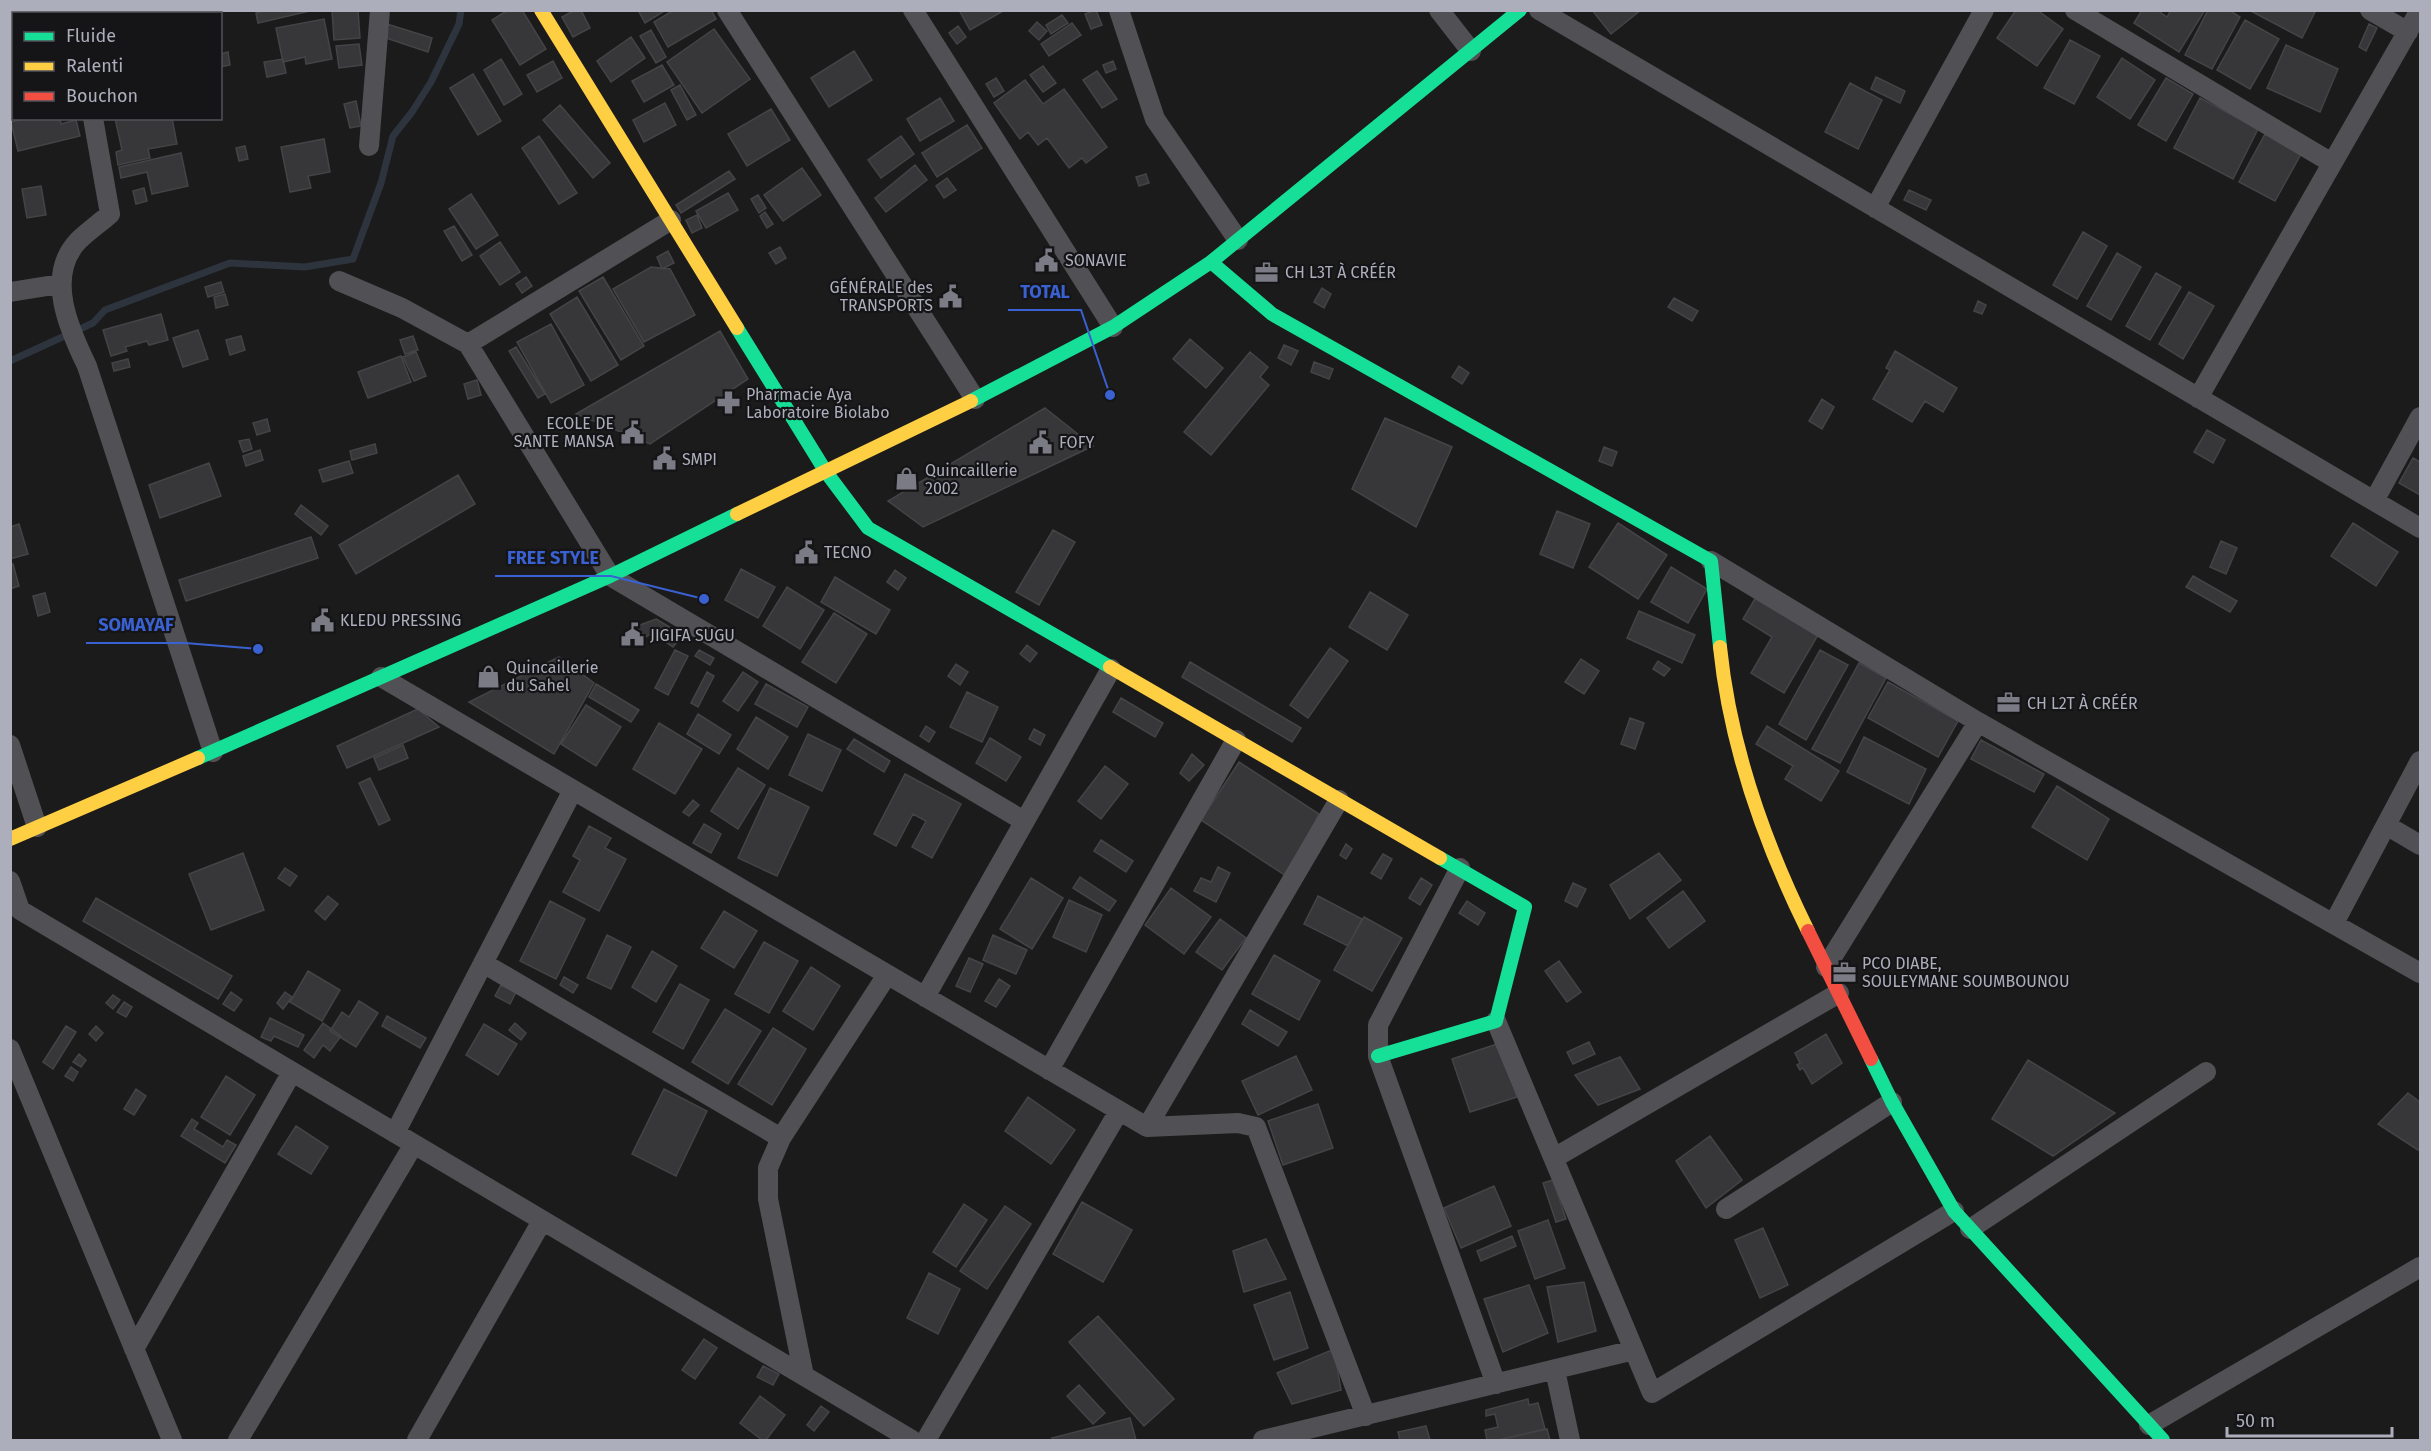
<svg xmlns="http://www.w3.org/2000/svg" width="2431" height="1451" font-family="'Fira Sans',sans-serif">
	<rect width="100%" height="100%" fill="#1b1b1b"/>
	<g fill="none" stroke-linecap="round" stroke-linejoin="round">
		<!-- stream -->
		<path stroke="#2e343e" stroke-width="7" d="M10,361L93,323L105,310L230,263L305,267L353,259L381,183L393,136L412,112L431,82L459,24L461,10"/>
	</g>
	<!-- building -->
	<path fill="#373739" stroke="#444447" stroke-width="1.5" d="M266,10H314L258,23L256,13Z
		M332,10H358L360,38L334,40Z
		M508,10H522L546,49L520,65L492,20Z
		M575,10H581L590,28L573,37L562,17Z
		M638,10H666L645,23Z
		M674,10H711L716,19L668,47L654,22Z
		M959,10H1002L1003,11L970,30Z
		M1096,10L1102,25L1091,29L1085,14Z
		M1592,10H1641L1611,34Z
		M2016,10H2037L2063,29L2037,66L1997,38Z
		M2142,10H2157L2167,17L2171,10H2205L2179,52L2134,23Z
		M2208,10H2229L2240,17L2212,69L2185,55Z
		M2249,10H2316L2302,38Z
		M1062,15L1068,23L1051,34L1046,25Z
		M324,19L332,59L306,64L305,57L283,62L276,28Z
		M2245,20L2279,39L2250,89L2217,70Z
		M1037,22L1047,31L1039,40L1029,31Z
		M1072,23L1081,35L1049,56L1041,44Z
		M387,24L432,38L428,52L383,37Z
		M2369,24L2377,28L2366,51L2359,47Z
		M958,26L966,37L957,44L949,33Z
		M714,29L750,79L702,113L667,62Z
		M651,30L666,57L656,63L640,36Z
		M631,37L645,58L611,82L597,61Z
		M2070,40L2100,56L2074,104L2044,88Z
		M359,44L362,65L339,68L336,46Z
		M2286,45L2338,69L2320,112L2267,88Z
		M10,47H14V81L10,82Z
		M854,51L872,80L829,107L811,78Z
		M228,52L230,65L220,67V54Z
		M2122,58L2155,80L2130,119L2097,97Z
		M283,59L286,73L267,77L264,62Z
		M501,59L522,94L504,105L484,70Z
		M553,61L562,78L537,92L527,75Z
		M1113,61L1116,69L1106,73L1103,65Z
		M662,65L674,85L644,102L632,81Z
		M1043,66L1056,83L1043,92L1030,75Z
		M1097,71L1117,99L1102,108L1083,80Z
		M473,74L501,121L478,135L450,88Z
		M1876,77L1905,91L1900,103L1871,89Z
		M996,78L1004,91L994,97L986,84Z
		M2166,78L2193,94L2166,141L2138,125Z
		M1025,80L1043,104L1064,89L1107,147L1086,163L1082,158L1069,168L1047,138L1038,145L1028,132L1020,139L994,103Z
		M1850,83L1882,100L1858,149L1825,132Z
		M680,85L696,115L687,120L671,90Z
		M940,98L954,121L920,141L907,119Z
		M2200,98L2258,129L2233,179L2174,148Z
		M356,101L361,126L350,128L344,104Z
		M665,103L676,125L644,142L633,120Z
		M560,105L610,163L593,178L543,120Z
		M771,109L790,140L747,166L728,134Z
		M27,118H60L61,124L76,120L80,136L18,151L11,122Z
		M115,118H172L177,144L148,149L150,158L118,165L116,152L122,150Z
		M967,125L982,148L937,177L922,153Z
		M2265,134L2301,154L2275,201L2239,182Z
		M539,136L577,193L559,204L522,148Z
		M901,136L914,154L881,178L868,160Z
		M324,139L330,172L308,176L311,188L290,192L281,147Z
		M245,146L248,159L239,161L236,148Z
		M181,153L188,186L152,194L147,172L121,178L119,167Z
		M915,165L927,180L886,212L875,198Z
		M802,168L821,195L783,221L764,195Z
		M729,171L735,179L681,213L676,205Z
		M1146,174L1149,183L1139,186L1136,177Z
		M947,178L956,190L944,198L936,186Z
		M41,186L46,215L27,218L22,189Z
		M144,188L147,201L136,204L133,191Z
		M1909,190L1931,200L1926,210L1904,200Z
		M728,193L738,210L706,228L696,211Z
		M471,194L498,235L476,249L449,209Z
		M758,195L766,208L759,213L751,199Z
		M765,212L773,224L767,228L760,216Z
		M697,215L702,228L692,233L686,220Z
		M454,226L472,255L462,261L444,231Z
		M2083,232L2107,246L2077,299L2053,285Z
		M500,242L520,272L500,285L480,256Z
		M780,247L786,258L776,264L769,253Z
		M668,251L674,263L662,269L657,257Z
		M2117,253L2141,267L2111,320L2087,306Z
		M651,267L670,269L695,315L644,342L613,289Z
		M2156,273L2181,287L2150,340L2126,326Z
		M526,277L532,286L522,293L516,284Z
		M603,277L644,346L621,360L579,291Z
		M221,282L224,292L208,297L205,287Z
		M1322,288L1331,294L1324,308L1314,302Z
		M2189,292L2214,306L2183,359L2159,344Z
		M225,294L228,305L216,308L214,297Z
		M577,297L618,365L591,381L550,314Z
		M1674,298L1698,311L1692,321L1668,307Z
		M1978,301L1986,305L1982,314L1974,311Z
		M161,314L168,340L149,345L147,341L125,347L127,351L111,356L103,330Z
		M551,324L584,385L551,403L517,342Z
		M198,330L208,359L183,367L173,338Z
		M720,331L748,379L650,444L576,414Z
		M241,336L245,350L230,355L226,340Z
		M413,336L418,350L405,354L400,340Z
		M1190,339L1223,368L1206,388L1173,359Z
		M1284,345L1298,351L1291,365L1278,358Z
		M516,347L545,394L538,398L509,351Z
		M1895,351L1957,388L1943,412L1925,401L1912,422L1873,399L1890,370L1886,368Z
		M416,352L426,376L414,381L403,357Z
		M1250,352L1268,367L1260,377L1269,385L1211,455L1184,432Z
		M401,356L411,382L368,398L358,372Z
		M128,359L130,367L114,371L112,363Z
		M1314,362L1333,369L1329,379L1311,372Z
		M1459,366L1469,373L1462,384L1452,377Z
		M477,380L481,395L468,399L464,384Z
		M1822,399L1834,407L1822,429L1809,421Z
		M1045,408L1093,446L923,527L888,501Z
		M1385,418L1452,447L1416,527L1352,489Z
		M267,419L270,431L257,435L253,423Z
		M2207,430L2225,440L2213,463L2194,452Z
		M249,439L252,449L243,452L239,441Z
		M375,444L377,453L352,460L350,451Z
		M1604,447L1617,452L1612,466L1599,461Z
		M260,450L263,460L246,466L243,456Z
		M2413,458L2420,462V495L2399,483Z
		M349,461L353,473L323,482L319,470Z
		M209,463L221,496L160,518L149,485Z
		M458,475L475,504L356,574L339,545Z
		M301,505L328,526L321,535L295,514Z
		M1557,511L1590,524L1573,568L1540,554Z
		M1618,523L1667,555L1638,599L1589,567Z
		M2353,523L2398,552L2376,586L2331,556Z
		M19,524L28,554L10,559V527Z
		M1053,530L1075,542L1039,605L1016,592Z
		M311,537L318,558L186,601L179,580Z
		M2221,541L2237,548L2226,574L2210,567Z
		M13,564L19,586L10,589V565Z
		M1671,567L1707,589L1688,623L1651,602Z
		M741,569L775,587L758,618L725,600Z
		M895,570L906,578L898,590L887,582Z
		M2193,576L2237,601L2230,612L2186,587Z
		M835,577L890,610L876,634L821,602Z
		M787,587L824,610L800,649L763,626Z
		M1370,592L1408,615L1387,650L1349,627Z
		M45,593L50,612L38,616L33,596Z
		M1756,597L1818,635L1784,693L1751,673L1772,637L1743,619Z
		M1639,611L1695,635L1682,663L1627,638Z
		M834,613L867,634L836,683L802,662Z
		M656,619L683,635L673,647L652,633L636,643L629,629Z
		M1027,645L1037,653L1030,662L1020,654Z
		M1330,648L1348,661L1308,718L1290,705Z
		M675,650L688,656L668,695L655,688Z
		M699,650L714,658L710,665L695,656Z
		M1820,650L1848,665L1806,740L1779,724Z
		M559,657L594,683L554,754L469,702Z
		M1581,659L1599,671L1584,694L1565,682Z
		M1658,661L1670,669L1664,676L1653,669Z
		M1190,662L1301,728L1292,742L1182,677Z
		M1859,663L1886,678L1840,763L1812,749Z
		M956,664L968,672L960,685L948,676Z
		M707,672L714,676L698,707L691,703Z
		M743,672L758,682L738,711L723,701Z
		M1888,682L1958,721L1938,757L1868,718Z
		M596,684L639,710L631,722L589,697Z
		M766,684L808,707L797,727L755,704Z
		M967,692L998,707L982,742L950,727Z
		M1121,698L1163,723L1155,737L1113,712Z
		M586,705L621,727L596,766L561,744Z
		M418,709L439,727L347,768L337,746Z
		M698,714L731,735L719,754L687,734Z
		M756,717L788,737L768,769L737,749Z
		M1630,718L1644,723L1635,749L1621,744Z
		M659,723L702,749L675,794L633,769Z
		M926,726L935,732L929,742L920,736Z
		M1767,726L1839,771L1821,801L1785,779L1793,766L1756,744Z
		M1034,729L1045,735L1040,745L1029,739Z
		M808,734L841,750L822,791L789,775Z
		M1864,737L1926,769L1909,804L1847,772Z
		M990,738L1021,757L1006,781L976,763Z
		M854,739L890,761L884,772L847,749Z
		M1981,740L2044,774L2034,792L1971,759Z
		M403,745L408,758L379,770L374,758Z
		M1192,754L1204,765L1189,781L1180,773Z
		M1239,762L1319,814L1286,876L1201,820Z
		M1105,766L1128,784L1101,819L1078,801Z
		M738,768L765,785L738,829L711,811Z
		M905,774L961,804L932,858L912,847L926,821L913,814L896,846L874,834Z
		M370,778L390,820L379,825L359,783Z
		M2057,786L2109,819L2087,860L2032,827Z
		M770,788L809,807L777,876L738,858Z
		M693,800L699,805L689,816L683,812Z
		M704,824L721,834L711,853L693,843Z
		M589,826L611,838L605,848L626,859L599,911L563,892L580,860L573,856Z
		M1101,840L1133,861L1126,872L1094,851Z
		M1346,844L1352,849L1346,859L1340,855Z
		M243,853L264,910L211,930L189,874Z
		M1659,853L1681,880L1630,919L1610,885Z
		M1383,854L1392,859L1381,879L1371,873Z
		M1218,867L1230,873L1216,902L1194,891L1201,878L1211,882Z
		M285,868L297,876L290,886L278,878Z
		M1080,877L1116,901L1109,911L1073,888Z
		M1031,878L1063,898L1032,949L1000,929Z
		M1421,878L1432,885L1420,905L1409,898Z
		M1573,883L1586,889L1577,907L1565,901Z
		M1171,888L1211,917L1184,954L1145,925Z
		M1683,891L1705,921L1669,948L1647,918Z
		M328,896L338,904L325,920L315,911Z
		M1318,896L1362,919L1348,946L1304,924Z
		M96,898L232,976L218,999L83,921Z
		M1069,900L1102,915L1086,952L1053,937Z
		M550,901L585,919L556,979L520,961Z
		M1467,901L1485,913L1478,925L1459,913Z
		M724,911L757,931L734,968L701,948Z
		M1364,917L1402,938L1372,991L1334,970Z
		M1220,919L1246,938L1222,970L1196,952Z
		M607,935L631,947L611,989L587,978Z
		M993,935L1027,950L1016,974L983,960Z
		M764,942L798,961L769,1013L735,994Z
		M652,951L677,966L656,1002L632,987Z
		M1274,955L1320,981L1299,1020L1252,994Z
		M969,958L983,964L970,992L956,986Z
		M1559,961L1581,992L1567,1002L1545,971Z
		M811,967L840,986L813,1030L783,1011Z
		M308,971L340,990L322,1021L290,1002Z
		M564,977L578,985L573,993L560,985Z
		M999,979L1010,986L996,1007L985,1001Z
		M680,984L709,1000L683,1049L653,1032Z
		M501,985L516,992L510,1004L495,996Z
		M231,992L242,1000L234,1011L223,1004Z
		M285,992L292,997L283,1009L277,1003Z
		M113,995L120,1000L113,1009L106,1003Z
		M359,1001L378,1013L356,1047L330,1031L342,1012L349,1017Z
		M124,1002L132,1007L126,1017L117,1012Z
		M725,1009L761,1031L728,1084L692,1062Z
		M1250,1010L1287,1032L1278,1046L1242,1024Z
		M387,1016L426,1038L420,1048L382,1026Z
		M270,1018L304,1035L298,1047L274,1036L271,1041L261,1037Z
		M323,1023L341,1036L330,1051L323,1045L314,1058L304,1050Z
		M515,1023L526,1033L521,1040L509,1030Z
		M484,1024L517,1044L498,1075L466,1055Z
		M66,1026L76,1032L53,1069L43,1062Z
		M96,1026L103,1033L96,1041L89,1034Z
		M773,1028L806,1049L772,1105L738,1084Z
		M1826,1034L1842,1063L1812,1084L1803,1068L1800,1070L1797,1065L1800,1063L1795,1053Z
		M1589,1042L1595,1054L1573,1064L1567,1052Z
		M1500,1043L1517,1097L1470,1112L1452,1059Z
		M79,1054L86,1060L81,1067L73,1062Z
		M1296,1056L1312,1090L1258,1115L1242,1081Z
		M1620,1057L1640,1089L1598,1105L1575,1075Z
		M2028,1060L2115,1113L2053,1156L1992,1119Z
		M71,1067L78,1072L73,1081L65,1076Z
		M226,1076L255,1095L230,1135L201,1117Z
		M136,1089L146,1096L134,1115L124,1109Z
		M664,1089L707,1111L676,1176L632,1154Z
		M2408,1093L2420,1102V1148L2418,1150L2378,1124Z
		M1028,1097L1075,1130L1051,1164L1005,1131Z
		M1318,1104L1333,1148L1283,1165L1268,1121Z
		M192,1119L198,1123L194,1129L223,1147L227,1140L236,1145L225,1163L181,1136Z
		M296,1126L328,1147L311,1174L278,1154Z
		M1710,1136L1742,1180L1706,1208L1676,1161Z
		M1553,1180L1566,1219L1556,1222L1543,1183Z
		M1494,1186L1511,1226L1461,1248L1444,1208Z
		M1082,1202L1132,1230L1103,1282L1053,1254Z
		M964,1204L987,1220L956,1267L933,1252Z
		M1005,1206L1031,1224L987,1289L960,1271Z
		M1548,1220L1565,1268L1535,1279L1518,1231Z
		M1763,1228L1788,1285L1760,1298L1735,1240Z
		M1512,1236L1516,1246L1481,1261L1477,1251Z
		M1266,1239L1286,1279L1244,1292L1233,1251Z
		M929,1273L960,1289L938,1334L907,1318Z
		M1584,1282L1596,1331L1558,1342L1547,1287Z
		M1529,1285L1548,1333L1503,1352L1484,1299Z
		M1290,1292L1308,1348L1274,1360L1254,1305Z
		M1098,1316L1174,1399L1144,1426L1069,1342Z
		M704,1339L717,1348L695,1379L682,1370Z
		M1334,1349L1341,1390L1292,1404L1277,1373Z
		M763,1366L779,1374L773,1385L757,1377Z
		M1079,1385L1105,1413L1093,1424L1067,1396Z
		M760,1396L785,1415L766,1440H762L740,1423Z
		M1528,1399L1529,1405L1538,1403L1545,1429L1498,1440H1487L1485,1430L1498,1427L1495,1414L1486,1416V1410Z
		M821,1406L829,1412L814,1431L807,1425Z
		M1130,1418L1136,1440H1055L1052,1438Z
		M1426,1426L1430,1440H1400L1398,1432Z
		M1547,1429L1550,1440H1504L1503,1439Z"/>
	<g fill="none" stroke-linecap="round" stroke-linejoin="round">
		<!-- street -->
		<path stroke="#515155" stroke-width="20" d="M727,10L975,399
			M913,10L1113,327
			M1119,10L1155,119L1238,240
			M1439,10L1471,51
			M1539,10L2420,528
			M2075,10L2332,163
			M2370,10L2408,32
			M95,14L97,10
			M93,118L110,214C100,223 88,231 78,241C45,276 69,329 87,366L213,752
			M369,146L380,10
			M1875,208L1984,10
			M339,281L402,308L468,344L610,576L1024,821
			M10,292L60,284
			M468,344L671,220
			M2198,398L2420,10
			M2374,501L2420,417
			M1711,561L1978,722L2420,973
			M381,677L1147,1127L1238,1123L1256,1127L1366,1416
			M10,745L37,827
			M2386,825L2420,845
			M1460,868L1378,1025V1056L1496,1384
			M10,881L20,910L912,1440
			M2334,923L2420,761
			M483,963L781,1138
			M1826,967L1978,722
			M925,997L1111,669
			M1496,1021L1652,1393L1954,1211
			M10,1049L172,1440
			M1049,1070L1236,740
			M1147,1127L1339,800
			M395,1133L573,790
			M1554,1158L1839,993
			M1726,1209L1892,1102
			M1970,1229L2206,1072
			M134,1349L292,1072
			M1555,1370L1570,1440
			M804,1376L768,1199V1168L781,1138L887,975
			M2149,1425L2420,1267
			M238,1440L414,1144
			M417,1440L542,1221
			M926,1440L1119,1111
			M1263,1440L1634,1350"/>
		<!-- fast -->
		<path stroke="#16e098" stroke-width="14" d="M1211,262L1272,314L1711,561L1720,647
			M737,328L826,472L868,528L1110,667
			M971,401L1113,327L1211,262L1520,10
			M198,758L610,576L737,514
			M1378,1056L1496,1021L1525,907L1440,858
			M1871,1059L1892,1102L1954,1211L2163,1440"/>
		<!-- slow -->
		<path stroke="#ffcf43" stroke-width="14" d="M541,10L737,328
			M737,514L971,401
			M1720,647C1730,746 1764,842 1808,931
			M1110,667L1440,858
			M10,839L198,758"/>
		<!-- jam -->
		<path stroke="#f24e42" stroke-width="14" d="M1808,931L1871,1059"/>
	</g>
	<!-- icons -->
	<defs>
		<symbol id="civic-bare" viewBox="-9 -9 18 18"><path d="M-.6-6.5H3V-4.5H.6V-3L4-1V1h2V6H-6V1h2V-1L-.6-3ZM-1.2 2.5V6h2.4V2.5Z" fill="#7a7b84" stroke="#151517" stroke-width="2.5" paint-order="stroke"/></symbol>
		<symbol id="office-bare" viewBox="-9 -9 18 18"><path d="M-6-3h4V-5.5h4V-3h4V5H-6ZM-1-4.5V-3h2v-1.5ZM-6 0V1H6V0Z" fill="#7a7b84" stroke="#151517" stroke-width="2.5" paint-order="stroke"/></symbol>
		<symbol id="pharmacy-bare" viewBox="-9 -9 18 18"><path d="M-2-6h4v4h4v4h-4v4h-4v-4h-4v-4h4Z" fill="#7a7b84" stroke="#151517" stroke-width="2.5" paint-order="stroke"/></symbol>
		<symbol id="shop-bare" viewBox="-9 -9 18 18"><path d="M-5-2.5h2.3a2.7 3.5 0 0 1 5.4 0H5L5.5 6h-11ZM-1.5-2.5h3a1.5 2.3 0 0 0-3 0Z" fill="#7a7b84" stroke="#151517" stroke-width="2.5" paint-order="stroke"/></symbol>
	</defs>
	<g fill-rule="evenodd">
		<use href="#civic-bare" x="1030" y="244" width="33" height="33"/>
		<use href="#office-bare" x="1250" y="256" width="33" height="33"/>
		<use href="#civic-bare" x="934" y="280" width="33" height="33"/>
		<use href="#pharmacy-bare" x="712" y="386" width="33" height="33"/>
		<use href="#civic-bare" x="616" y="416" width="33" height="33"/>
		<use href="#civic-bare" x="1024" y="426" width="33" height="33"/>
		<use href="#civic-bare" x="648" y="442" width="33" height="33"/>
		<use href="#shop-bare" x="890" y="462" width="33" height="33"/>
		<use href="#civic-bare" x="790" y="536" width="33" height="33"/>
		<use href="#civic-bare" x="306" y="604" width="33" height="33"/>
		<use href="#civic-bare" x="616" y="618" width="33" height="33"/>
		<use href="#shop-bare" x="472" y="660" width="33" height="33"/>
		<use href="#office-bare" x="1992" y="686" width="33" height="33"/>
		<use href="#office-bare" x="1828" y="956" width="33" height="33"/>
	</g>
	<g text-anchor="middle" dominant-baseline="central" stroke-width="4.5" stroke-linejoin="round" paint-order="stroke">
		<!-- poi labels -->
		<g font-size="16" fill="#adaebc" stroke="#151517" text-anchor="start">
			<text x="1065" y="260">SONAVIE</text>
			<text x="1285" y="272">CH L3T À CRÉÉR</text>
			<text x="933" y="287" text-anchor="end">GÉNÉRALE des<tspan x="933" dy="18">TRANSPORTS</tspan></text>
			<text x="746" y="394">Pharmacie Aya<tspan x="746" dy="18">Laboratoire Biolabo</tspan></text>
			<text x="614" y="423" text-anchor="end">ECOLE DE<tspan x="614" dy="18">SANTE MANSA</tspan></text>
			<text x="1059" y="442">FOFY</text>
			<text x="682" y="459">SMPI</text>
			<text x="925" y="470">Quincaillerie<tspan x="925" dy="18">2002</tspan></text>
			<text x="824" y="552">TECNO</text>
			<text x="340" y="620">KLEDU PRESSING</text>
			<text x="650" y="635">JIGIFA SUGU</text>
			<text x="506" y="667">Quincaillerie<tspan x="506" dy="18">du Sahel</tspan></text>
			<text x="2027" y="703">CH L2T À CRÉÉR</text>
			<text x="1862" y="963">PCO DIABE,<tspan x="1862" dy="18">SOULEYMANE SOUMBOUNOU</tspan></text>
		</g>
	</g>
	<!-- callouts -->
	<path fill="none" stroke="#3a61d2" stroke-width="2" d="M1110 395L1081 310H1008M704 599L611 576H495M258 649L185 643H86"/>
	<g fill="#3a61d2" stroke="#151517" stroke-width="2">
		<circle cx="1110" cy="395" r="6"/>
		<circle cx="704" cy="599" r="6"/>
		<circle cx="258" cy="649" r="6"/>
	</g>
	<g font-size="18" text-anchor="middle" font-weight="bold" fill="#3a61d2" stroke="#151517" stroke-width="4.5" stroke-linejoin="round" paint-order="stroke">
		<text x="1045" y="298">TOTAL</text>
		<text x="553" y="564">FREE STYLE</text>
		<text x="136" y="631">SOMAYAF</text>
	</g>
	<!-- border -->
	<rect width="2431" height="1451" fill="none" stroke="#adaebc" stroke-width="24"/>
	<!-- legend -->
	<rect x="12" y="12" width="210" height="108" fill="#151517" stroke="#525259" stroke-width="1.5"/>
	<rect x="24" y="32" width="30" height="9" fill="#16e098" stroke="#525259" stroke-width="1.5"/>
	<text x="66" y="42" font-size="18" fill="#adaebc">Fluide</text>
	<rect x="24" y="62" width="30" height="9" fill="#ffcf43" stroke="#525259" stroke-width="1.5"/>
	<text x="66" y="72" font-size="18" fill="#adaebc">Ralenti</text>
	<rect x="24" y="92" width="30" height="9" fill="#f24e42" stroke="#525259" stroke-width="1.5"/>
	<text x="66" y="102" font-size="18" fill="#adaebc">Bouchon</text>
	<!-- scale -->
	<path d="M2227 1427v9h165v-9" fill="none" stroke="#adaebc" stroke-width="3"/>
	<text x="2236" y="1427" font-size="18" fill="#adaebc" stroke="#151517" stroke-width="4.5" paint-order="stroke">50 m</text>
</svg>
